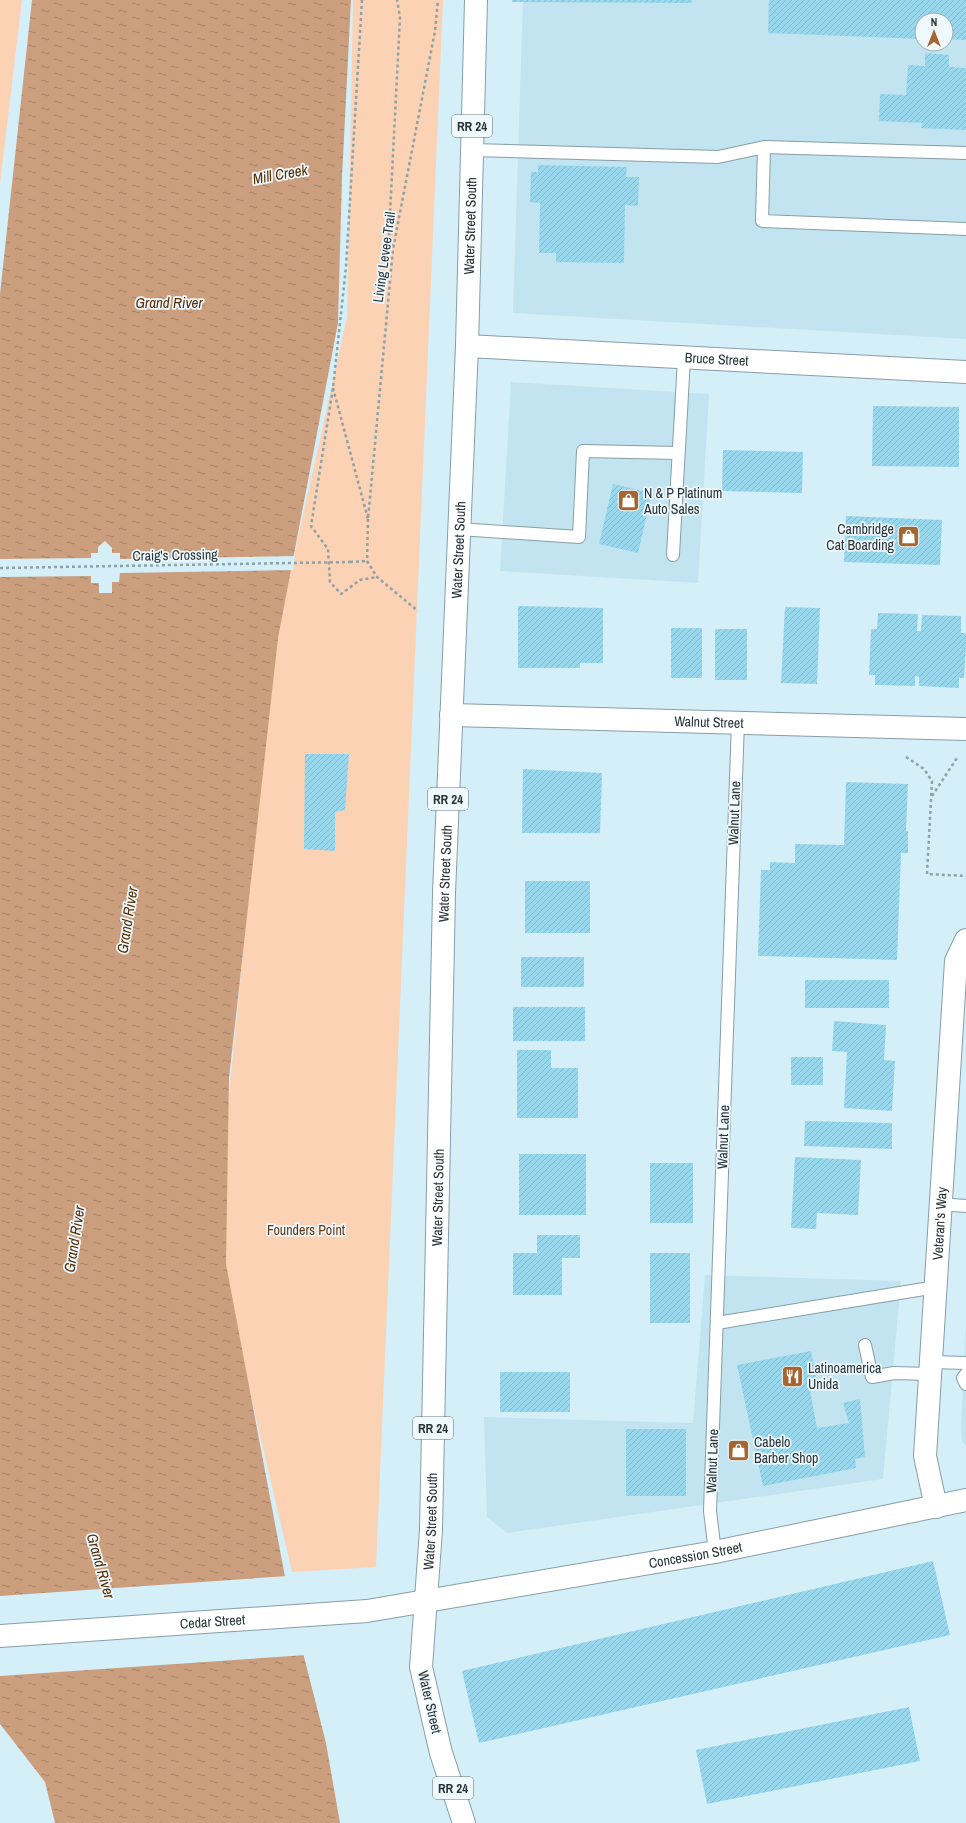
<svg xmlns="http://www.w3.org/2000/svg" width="966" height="1823" font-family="'Archivo Narrow',sans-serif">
	<defs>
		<pattern id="water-ripples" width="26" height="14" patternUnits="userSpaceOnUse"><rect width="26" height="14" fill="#cb9f7e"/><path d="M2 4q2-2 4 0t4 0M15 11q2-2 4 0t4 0" fill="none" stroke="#a58268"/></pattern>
		<pattern id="building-hatch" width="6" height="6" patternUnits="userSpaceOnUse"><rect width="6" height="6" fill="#99d7ec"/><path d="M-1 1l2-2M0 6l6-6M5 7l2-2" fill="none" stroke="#84b9cb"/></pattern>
	</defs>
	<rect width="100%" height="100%" fill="#d5eff8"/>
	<!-- built -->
	<path fill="#c1e4f0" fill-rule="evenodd" d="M523,0H966V339L513,313ZM922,20H946V44H922Z
		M511,382L709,394L698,583L500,571Z
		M705,1275L901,1281L883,1479L507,1533L487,1517L484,1417L693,1423Z
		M966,1325V1445L962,1442L961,1427Z"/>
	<!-- green -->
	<path fill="#fcd2b4" d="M0,0H22L0,184Z
		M353,0H443L376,1567L292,1572L220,1264L228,1106L272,656L347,317Z"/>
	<!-- water -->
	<path fill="url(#water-ripples)" fill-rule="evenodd" d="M32,0H351L342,177L338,323L278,638L229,1078L226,1264L289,1598L326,1743L340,1823H55L45,1782L0,1724V294ZM105,541L112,548V593H99L98,547Z"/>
	<!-- pier -->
	<path fill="#d5eff8" d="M91,553H100V583H91V576L0,577V559L91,558Z
		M110,553H120V559L295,556L293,570L120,573L119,582H110Z
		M287,1576L306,1655L0,1676V1596Z"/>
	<!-- building -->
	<path fill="url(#building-hatch)" d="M512,0H692V3L512,2Z
		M769,0H966V40L946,39V20H922V39L768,33Z
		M925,53L949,55V67L966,68V130L921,128L922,123L879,121L880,94L906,95L908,65L925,66Z
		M538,165L627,167L626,177H639L638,206L625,205L624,263L556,262V253H539L540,203L530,202L531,172H538Z
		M873,406L959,407V467L872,466Z
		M723,450L803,452L802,493L722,491Z
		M613,484L652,493L638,553L599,544Z
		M846,516L942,520L940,565L844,562Z
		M518,606L603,608V663H580V668H518Z
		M785,607L820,608L817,684L781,683Z
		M878,613L918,614L917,631H921L922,615L961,616V633H966V646L964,678H959V688L919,686V677L915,676V686L875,685V675H869L871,629H877Z
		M671,628H702V678H671Z
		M715,629H747V680H715Z
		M305,754H349L345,810L335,812V851L304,849Z
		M523,769L602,773L600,833H522Z
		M846,782L908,784L906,831H908V853H901L897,960L758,956L761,870H770V862L795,863V844L844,845Z
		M525,881H590V933H525Z
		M521,957H584V987H521Z
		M805,980H889V1008H805Z
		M513,1007H585V1041H513Z
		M834,1021L886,1025L884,1060L895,1061L892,1111L844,1108L847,1052L832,1051Z
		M517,1050H551V1068H578V1118H517Z
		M791,1057H823V1085H791Z
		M805,1121L892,1123V1149L804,1146Z
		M519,1154H586V1215H519Z
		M795,1157L861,1160L858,1215L817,1213L816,1229L791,1228Z
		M650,1163H693V1223H650Z
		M537,1235H580V1258H562V1295H513V1253H537Z
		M650,1253H690V1323H650Z
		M811,1351L817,1382L809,1385L817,1428L849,1423L843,1403L860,1399L865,1457L855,1459L856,1468L763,1486L737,1365Z
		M500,1372H570V1412H500Z
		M626,1429H686V1496H626Z
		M933,1561L950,1635L479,1743L462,1671Z
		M909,1707L920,1761L707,1804L696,1750Z"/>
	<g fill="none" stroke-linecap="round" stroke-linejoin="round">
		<defs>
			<path id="service" d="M764,147L762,221L966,229
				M472,150L718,157L764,147L966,153
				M459,529L579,537L583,451L678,453
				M673,555L684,358
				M940,1204L966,1206
				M717,1323L936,1287
				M865,1345L872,1377L894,1373L930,1374
				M931,1362L966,1363
				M966,1374L963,1378L966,1384
				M715,1552L710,1511L738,722"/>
			<g id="minor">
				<path id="s1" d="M467,346L966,372"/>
				<path id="s2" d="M451,715L966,729"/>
				<path id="s3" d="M936,1507L925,1456L956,961L966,940"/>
			</g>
			<g id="secondary">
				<path id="s4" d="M0,1636L367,1611L715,1552L966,1500"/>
			</g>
			<g id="primary">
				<path id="s5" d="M464,1823L441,1753L421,1667L431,1530L444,893L467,346L476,0"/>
			</g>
		</defs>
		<!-- service casing -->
		<use href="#service" stroke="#869ea6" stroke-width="14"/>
		<!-- minor casing -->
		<use href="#minor" stroke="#869ea6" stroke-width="24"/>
		<!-- secondary casing -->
		<use href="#secondary" stroke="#869ea6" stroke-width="24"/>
		<!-- primary casing -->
		<use href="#primary" stroke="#869ea6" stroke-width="24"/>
		<!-- path -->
		<path stroke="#8da1a7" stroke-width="2.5" stroke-dasharray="3 3" stroke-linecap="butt" d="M362,0L346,267L333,388L311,526L328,549L330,582L341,594L360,580L377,577
			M392,247L389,233L400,17L397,0
			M333,388L368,519L393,249L435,31L438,0
			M368,519L367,561L377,577L418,611
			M350,562L367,561
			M906,757L924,769L932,781L927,874L966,876
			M932,796L957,758"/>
		<!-- service -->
		<use href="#service" stroke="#fff" stroke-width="12"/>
		<!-- minor -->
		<use href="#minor" stroke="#fff" stroke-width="22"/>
		<!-- secondary -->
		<use href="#secondary" stroke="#fff" stroke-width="22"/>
		<!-- primary -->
		<use href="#primary" stroke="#fff" stroke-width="22"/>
		<!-- path-bridge -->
		<path stroke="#8da1a7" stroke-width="2.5" stroke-dasharray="3 3" stroke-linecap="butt" d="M0,568L350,562"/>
	</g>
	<!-- icons -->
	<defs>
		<symbol id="shop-square" viewBox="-11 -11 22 22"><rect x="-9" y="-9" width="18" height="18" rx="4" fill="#a66530" stroke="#eff9fd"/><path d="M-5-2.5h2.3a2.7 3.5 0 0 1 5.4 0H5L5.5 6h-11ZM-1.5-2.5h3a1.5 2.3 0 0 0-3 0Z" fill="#fff"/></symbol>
		<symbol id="restaurant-square" viewBox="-11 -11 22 22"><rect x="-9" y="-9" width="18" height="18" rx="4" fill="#a66530" stroke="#eff9fd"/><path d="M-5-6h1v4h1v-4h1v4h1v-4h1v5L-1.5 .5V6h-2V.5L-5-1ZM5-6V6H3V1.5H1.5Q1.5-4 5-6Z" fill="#fff"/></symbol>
	</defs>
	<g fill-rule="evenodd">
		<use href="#shop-square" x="616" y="488" width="25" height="25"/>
		<use href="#shop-square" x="896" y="524" width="25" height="25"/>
		<use href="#restaurant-square" x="780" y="1364" width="25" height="25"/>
		<use href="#shop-square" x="726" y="1438" width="25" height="25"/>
	</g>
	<g text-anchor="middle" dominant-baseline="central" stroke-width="3.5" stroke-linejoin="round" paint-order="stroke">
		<!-- shield labels -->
		<g fill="#eff9fd" stroke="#646f72" stroke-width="1">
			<rect x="452" y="115" width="40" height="22" rx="3"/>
			<rect x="428" y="788" width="40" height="22" rx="3"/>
			<rect x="413" y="1417" width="40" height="22" rx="3"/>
			<rect x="433" y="1777" width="40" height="22" rx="3"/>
		</g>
		<g font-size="13" font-weight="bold" fill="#293437">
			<text x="472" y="126">RR 24</text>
			<text x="448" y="799">RR 24</text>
			<text x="433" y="1428">RR 24</text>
			<text x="453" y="1788">RR 24</text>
		</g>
		<!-- street labels -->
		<g font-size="14" fill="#293437" stroke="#eff9fd">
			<text stroke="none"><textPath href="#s5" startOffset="1604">Water Street South</textPath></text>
			<text transform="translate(384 257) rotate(-82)">Living Levee Trail</text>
			<text stroke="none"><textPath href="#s1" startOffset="250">Bruce Street</textPath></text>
			<text stroke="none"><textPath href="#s5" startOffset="1280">Water Street South</textPath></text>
			<text transform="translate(175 555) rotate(-1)">Craig's Crossing</text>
			<text stroke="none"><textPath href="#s2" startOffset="258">Walnut Street</textPath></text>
			<text transform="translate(734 813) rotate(-88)">Walnut Lane</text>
			<text stroke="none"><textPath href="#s5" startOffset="956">Water Street South</textPath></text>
			<text transform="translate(723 1137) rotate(-88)">Walnut Lane</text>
			<text stroke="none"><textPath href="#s5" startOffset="632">Water Street South</textPath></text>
			<text stroke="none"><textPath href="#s3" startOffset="285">Veteran's Way</textPath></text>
			<text transform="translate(712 1461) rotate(-88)">Walnut Lane</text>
			<text stroke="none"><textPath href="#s5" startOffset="308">Water Street South</textPath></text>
			<text stroke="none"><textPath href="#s4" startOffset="701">Concession Street</textPath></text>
			<text stroke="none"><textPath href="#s4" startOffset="213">Cedar Street</textPath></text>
			<text transform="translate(430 1702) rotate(77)">Water Street</text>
		</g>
		<!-- poi labels -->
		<g font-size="14" fill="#293437" stroke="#eff9fd" text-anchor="start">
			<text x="644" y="493">N &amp; P Platinum<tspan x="644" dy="16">Auto Sales</tspan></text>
			<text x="894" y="529" text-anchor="end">Cambridge<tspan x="894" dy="16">Cat Boarding</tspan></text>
			<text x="808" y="1368">Latinoamerica<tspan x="808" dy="16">Unida</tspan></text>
			<text x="754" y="1442">Cabelo<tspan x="754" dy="16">Barber Shop</tspan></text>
		</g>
		<!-- park labels -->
		<g font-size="14" fill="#643813" stroke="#eff9fd">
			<text x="306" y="1230">Founders Point</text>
		</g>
		<!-- water labels -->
		<g font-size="15" font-style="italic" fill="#572d04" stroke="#eff9fd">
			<text transform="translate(280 174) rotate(-10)">Mill Creek</text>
			<text x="169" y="302">Grand River</text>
			<text transform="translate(127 920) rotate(-81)">Grand River</text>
			<text transform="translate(74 1239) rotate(-81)">Grand River</text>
			<text transform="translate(101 1566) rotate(74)">Grand River</text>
		</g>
	</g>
	<!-- north arrow -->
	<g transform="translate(934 32)"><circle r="19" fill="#eff9fd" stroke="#a0aaae"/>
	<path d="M0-3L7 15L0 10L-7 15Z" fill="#a66530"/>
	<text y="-6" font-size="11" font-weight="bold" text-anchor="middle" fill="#293437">N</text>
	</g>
</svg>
